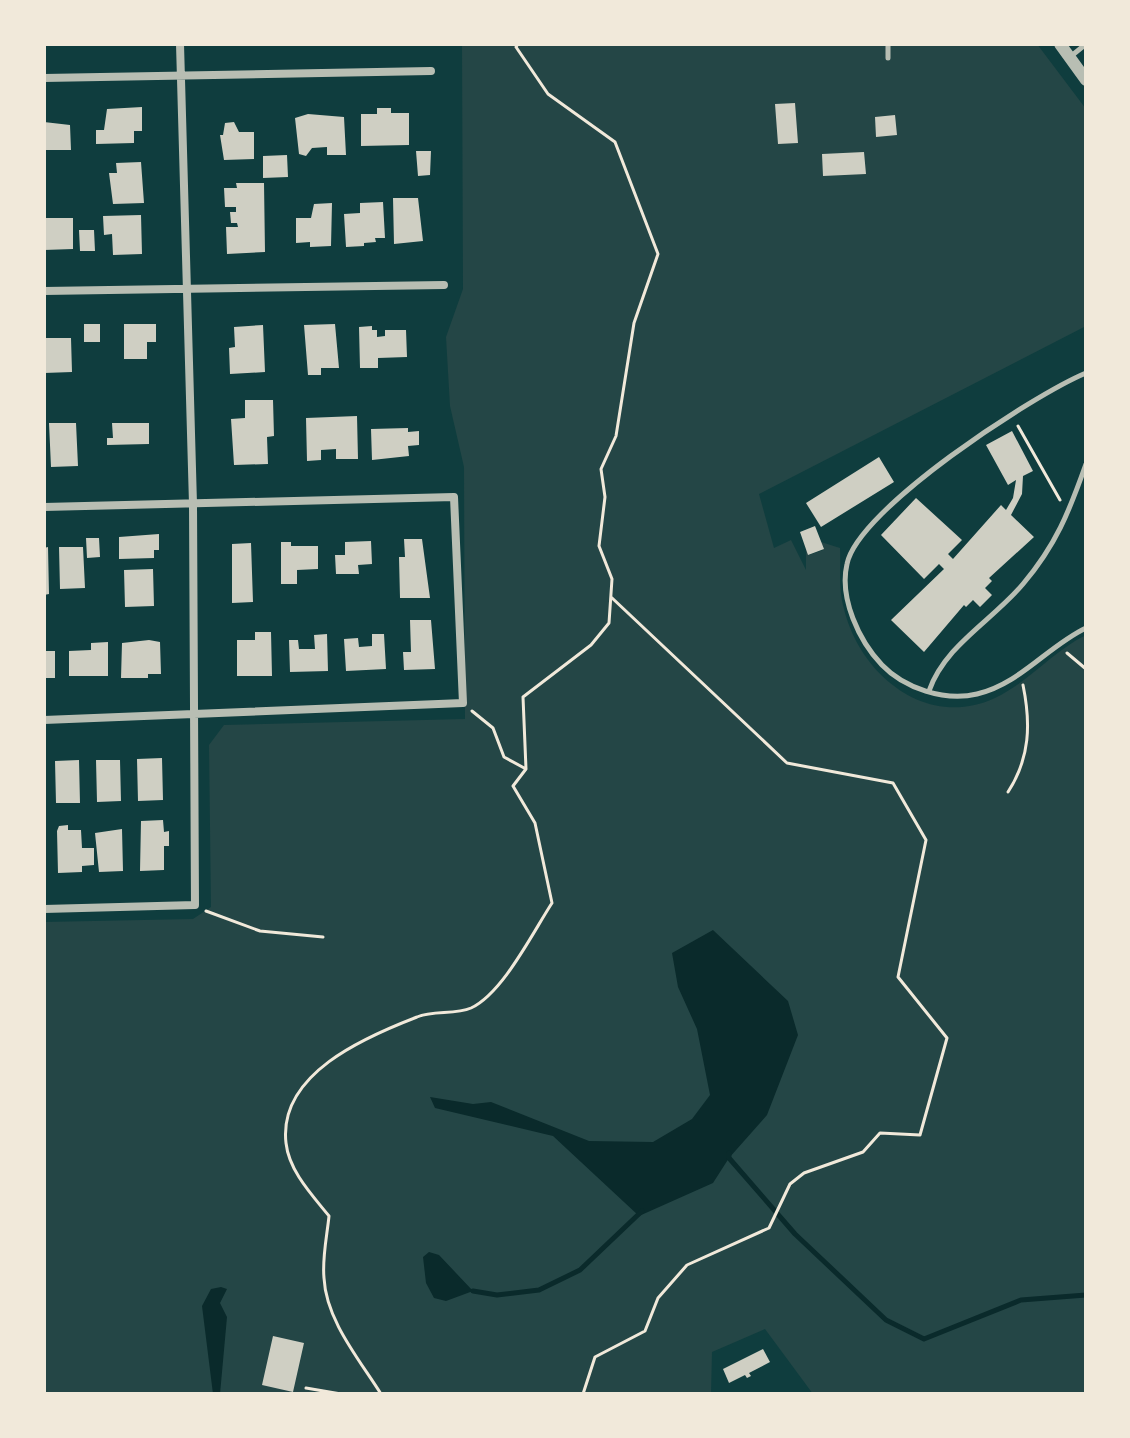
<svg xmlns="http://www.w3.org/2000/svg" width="1130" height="1438" font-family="'DejaVu Sans',sans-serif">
	<rect width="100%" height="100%" fill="#0f3d3e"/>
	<!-- green -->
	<path fill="#244646" d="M462,44H1037L1086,109V326L759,494L774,548L791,540L806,570V547L809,555L823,550L821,542L840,548C841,569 838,587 844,609C860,675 927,730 995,698C1029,682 1053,651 1086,635V1394H813L765,1329L712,1352L711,1394H44V922L193,919L211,907L209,745L224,725L465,719L464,467L450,406L446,337L463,289Z"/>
	<!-- water -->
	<path fill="#0a2a2b" d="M713,930L788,1001L798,1035L767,1115L729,1158L713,1183L639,1216L553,1136L435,1108L430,1097L473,1104L491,1102L589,1141L653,1142L692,1119L710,1095L697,1029L678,987L672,953Z
		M429,1252L439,1255L473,1291L446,1301L434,1298L426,1283L423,1257Z
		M221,1287L227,1289L220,1303L227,1317L220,1394H213L202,1306L211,1289Z"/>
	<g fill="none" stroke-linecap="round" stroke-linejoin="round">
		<!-- stream -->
		<path stroke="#0a2a2b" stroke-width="5" d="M729,1153V1158L795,1234L886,1320L924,1339L1021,1300L1086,1295
			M473,1291L497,1295L539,1290L580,1270L642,1211"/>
	</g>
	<!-- building -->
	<path fill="#cfcfc3" d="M795,103L798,143L778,144L775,104Z
		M142,107V131H134V143L96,144V130H104L107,109Z
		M377,108H391V113H409V145L361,146V114H377Z
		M308,114L344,117L346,155H327V147L312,148L306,156L299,154L295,118Z
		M895,115L897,135L876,137L875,117Z
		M44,122L70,125L71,150H44Z
		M234,122L239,132H254V159L224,160L220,135H223L225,123Z
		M416,151H431L430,175L418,176Z
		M864,152L866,174L823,176L822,154Z
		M287,155L288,177L263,178V156Z
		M141,162L144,203L113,204L109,173H117L116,163Z
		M236,183H264L265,252L227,254L226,227H238L237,223H231L230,212H236V207H225L224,188H237Z
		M393,198H418L423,241L394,244Z
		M383,202L385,238H375L376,242L364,243V246L346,247L344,214L360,213V203Z
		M332,203L331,246L310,247V242L296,243V218H311L314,204Z
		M141,215L142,254L113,255L112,234L104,235L103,216Z
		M44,218H73V249L44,250Z
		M79,230H94L95,251H80Z
		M84,324H100V342H84Z
		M124,324H156V342H147V359H124Z
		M335,324L339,368H321V375H308L304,325Z
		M263,325L265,372L230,374L229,348L235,347L234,327Z
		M372,326V330H377V337L385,336V330H406L407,357L378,358V368H360L359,327Z
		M44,338H71L72,372L44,373Z
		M245,400H273L274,436L267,437L268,464L234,465L231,419L245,418Z
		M357,416L358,459H336V449L321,450V460L307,461L306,418Z
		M49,423H76L78,466L51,467Z
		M112,423H149V444L107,445V438H113Z
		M408,428V432L419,431V445L408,446L409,456L372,460L371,429Z
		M1012,431L1033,471L1023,476L1022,494L1011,515L1034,537L989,578L992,581L985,588L992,595L980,607L973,600L966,607L964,605L924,652L891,620L944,569L939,564L924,579L881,535L916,498L962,540L948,554L953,559L1001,505L1006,510L1013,498L1016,480L1008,485L986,445Z
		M879,457L894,482L821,527L806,503Z
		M815,526L824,549L808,555L800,532Z
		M159,534V550H154V558L119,559V537Z
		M86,538H99L100,557L87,558Z
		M404,539H422L430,598H400L399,557H405Z
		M371,541L372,564L358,565L359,574H336L335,555H345V542Z
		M281,542H291V546H318V569L297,570V584H281Z
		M251,543L253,602L232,603V544Z
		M48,547L49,594L44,595V548Z
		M59,547H83L85,588L60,589Z
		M153,569L154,606L125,607L124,570Z
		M410,620H431L435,669L404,670L403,652H411Z
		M255,632H271L272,676H237V640H255Z
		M327,634L328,671L290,672L289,640H298L299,649H315L314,635Z
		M372,634H384L386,669L346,671L344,639L358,638L359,647L372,646Z
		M149,640L160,642L161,674H148V678H121L122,643Z
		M108,642V676H69V651L91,650V643Z
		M44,651H55V678H44Z
		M162,758L163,800L138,801L137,759Z
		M79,760L80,803H56L55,761Z
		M96,760H120L121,801L97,802Z
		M163,820L164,832L169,831V846H164V870L140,871L141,821Z
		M68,825V830H81L82,848H94V865L82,866V872L58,873L57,831L59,826Z
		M122,829L123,871L99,872L95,833Z
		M273,1336L304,1343L293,1392L262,1385Z
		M763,1349L770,1362L749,1373L751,1376L747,1378L745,1375L729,1383L723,1369Z"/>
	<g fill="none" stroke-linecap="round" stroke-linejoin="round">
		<!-- path -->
		<path stroke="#f1e9da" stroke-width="3" d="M1018,426L1060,500
			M1067,653L1086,669
			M472,711L493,728L504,757L526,769
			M1008,792C1030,758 1031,724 1023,685
			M206,911L260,931L323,937
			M306,1388L341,1394
			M381,1394C359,1359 326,1320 324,1278C322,1258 327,1236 329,1216C312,1195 289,1171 286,1143C278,1074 365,1037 417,1017C433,1010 455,1015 471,1008C503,993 533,932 552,903L535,823L513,786L526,769L523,697L591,645L609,623L612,579L599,546L605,497L601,469L616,436L634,323L658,254L615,142L548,94L516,47L518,44
			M583,1394L595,1357L645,1331L658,1298L687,1265L769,1228L790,1184L804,1173L863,1152L880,1133L920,1135L947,1038L898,977L926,840L893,783L787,763L611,597"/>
		<!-- service -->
		<path stroke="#b8beb3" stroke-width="5" d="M888,44V58
			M1070,57L1086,44
			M1086,373C1033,395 858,509 847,564C839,598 859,641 882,665C904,688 945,702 977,694C1020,684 1048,646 1086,628
			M929,691C945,645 992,621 1023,584C1056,545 1069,512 1086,464"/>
		<!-- minor -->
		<path stroke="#b8beb3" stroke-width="8" d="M44,78L431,71
			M44,291L444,285
			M44,507L454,497L463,703L44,720
			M44,909L195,905L193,504L180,44"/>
		<!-- tertiary -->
		<path stroke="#b8beb3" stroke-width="12" d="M1060,44L1086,80"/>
	</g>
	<!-- border -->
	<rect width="1130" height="1438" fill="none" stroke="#f1e9da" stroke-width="92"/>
</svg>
